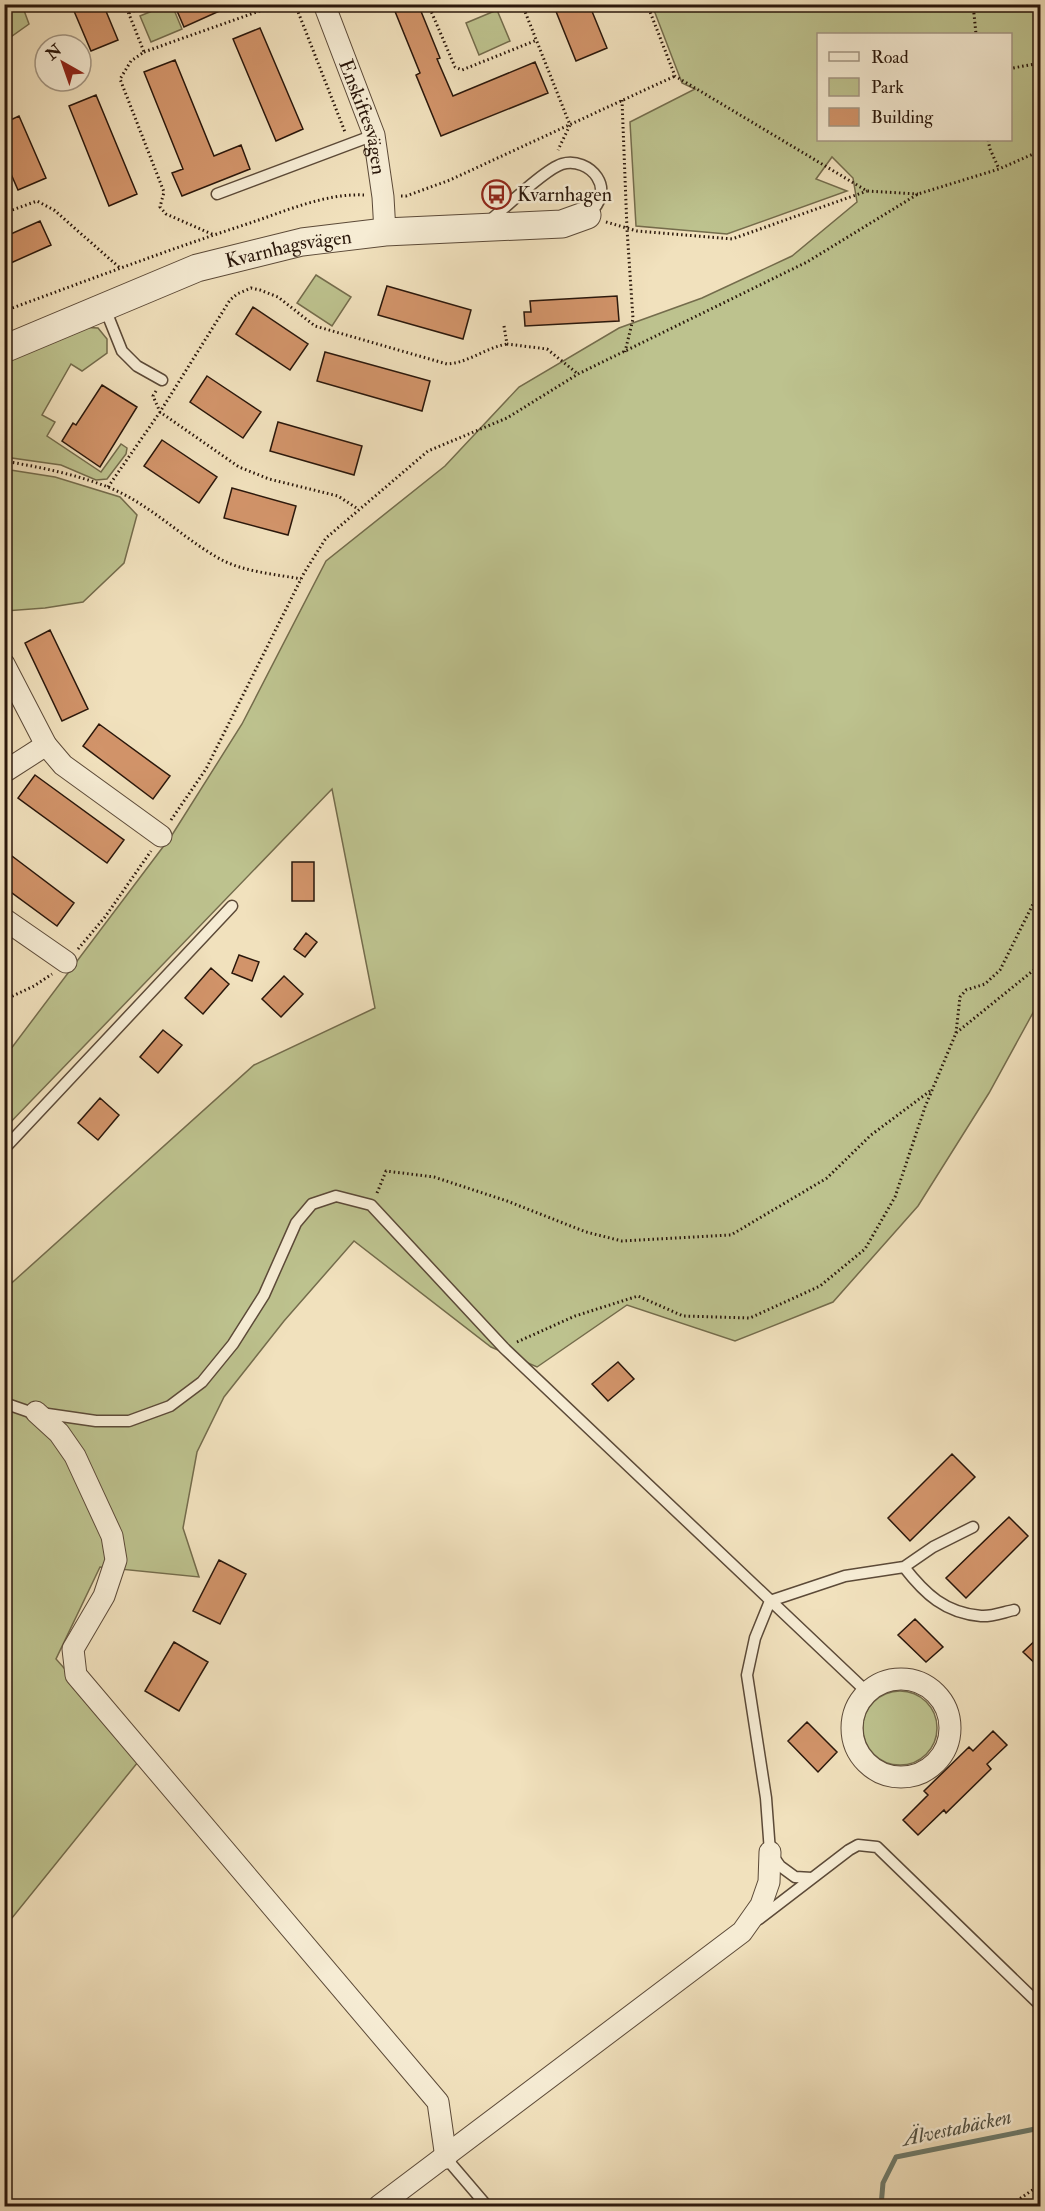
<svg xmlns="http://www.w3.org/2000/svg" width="1045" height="2211" font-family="'IM FELL Double Pica',serif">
	<rect width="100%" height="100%" fill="#f1e1bd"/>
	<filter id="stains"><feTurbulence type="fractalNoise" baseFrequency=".00333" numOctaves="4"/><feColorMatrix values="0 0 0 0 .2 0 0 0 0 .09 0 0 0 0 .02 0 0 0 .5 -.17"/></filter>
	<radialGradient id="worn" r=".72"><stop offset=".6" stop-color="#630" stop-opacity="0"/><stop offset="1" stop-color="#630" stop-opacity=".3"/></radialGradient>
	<!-- green -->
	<path fill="#bdc28e" stroke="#746c4c" stroke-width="1.5" fill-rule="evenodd" d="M5,4L22,5L29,24L5,41Z
		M169,4L172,5L182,29L151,42L140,16Z
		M652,5H1040V1000L989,1093L918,1206L833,1302L735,1341L627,1305L537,1367L491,1347L354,1241L284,1321L224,1397L197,1452L183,1528L199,1577L100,1567L56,1659L142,1757L12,1918L5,1923V1289L254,1065L375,1008L332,789L5,1128L4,1058L172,835L242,724L326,561L445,466L519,387L619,328L702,298L792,256L857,202L853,178L832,157L816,179L847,191L727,234L636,226L630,122L695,89L682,83ZM818,34H1010V140H818Z
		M497,10L510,41L479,55L466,23Z
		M316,275L351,297L332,326L297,303Z
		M79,327L98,328L107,339V353L82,371L71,364L42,415L55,422L47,436L101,472L121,444L127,448L126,454L107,479L96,480L61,465L5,457L4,361Z
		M4,469L55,477L120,497L137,515L124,563L83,602L45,608L5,611Z
		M863 1728a37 37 0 1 1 74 0a37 37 0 1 1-74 0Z"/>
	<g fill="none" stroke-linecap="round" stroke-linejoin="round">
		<!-- stream -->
		<path stroke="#6e7b6c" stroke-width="5" d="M881,2206L883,2183L896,2157L1040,2128"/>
	</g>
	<!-- building -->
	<path fill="#d2946a" stroke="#2a170b" stroke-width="1.5" d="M71,4H103L118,40L91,51Z
		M174,4H235L184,27Z
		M392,4H418L440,58L437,59L453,96L535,62L548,93L441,136L416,75L420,73Z
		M553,4H589L607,48L576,61Z
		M260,28L303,129L276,141L233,39Z
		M175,60L214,156L241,145L250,169L182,196L172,173L183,169L144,72Z
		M96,95L137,194L109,206L69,106Z
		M19,116L46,178L18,190L4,158V123Z
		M40,221L51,245L4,266V237Z
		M387,286L471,310L463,339L378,315Z
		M617,296L619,321L525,326L524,312H531L530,301Z
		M253,307L308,344L290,370L236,334Z
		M325,352L430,381L422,411L317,381Z
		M207,376L261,412L243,438L190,402Z
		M102,385L137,407L100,467L62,441L73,423L76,425Z
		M278,422L362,446L354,475L270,451Z
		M162,440L217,477L199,503L144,466Z
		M232,488L296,506L288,535L224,518Z
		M50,630L88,709L62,721L25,643Z
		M99,724L170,776L153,799L83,746Z
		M35,775L124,840L107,863L18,798Z
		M4,850L74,903L57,926L4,887Z
		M292,862H314V901H292Z
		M306,933L317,942L305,957L294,949Z
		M239,955L259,962L252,981L232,973Z
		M211,968L229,984L203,1014L185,998Z
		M284,976L303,994L281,1017L262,999Z
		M163,1030L182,1045L158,1073L140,1057Z
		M100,1098L119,1115L98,1140L78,1123Z
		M618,1362L634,1379L608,1401L592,1384Z
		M952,1454L975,1477L910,1541L888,1518Z
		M1009,1517L1028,1536L966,1598L946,1578Z
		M219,1560L246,1574L220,1624L193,1611Z
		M915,1619L943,1647L926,1662L898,1635Z
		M1041,1635V1669L1023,1652Z
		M174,1642L208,1662L179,1711L145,1691Z
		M807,1722L837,1752L818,1772L788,1741Z
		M993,1731L1007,1745L987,1764L991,1769L946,1813L944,1810L918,1835L903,1820L928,1795L924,1791L969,1747L973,1751Z"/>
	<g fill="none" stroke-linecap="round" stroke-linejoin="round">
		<defs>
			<path id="service" d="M217,194L374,135
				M488,222C504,209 545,169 562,164C589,156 620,190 587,215
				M104,306L122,351L137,366L162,380
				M4,1149L232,906
				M4,1403L27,1411L96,1421H129L170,1406L202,1382L233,1344L264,1295L296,1223L312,1204L336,1196L371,1205L504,1348L867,1692
				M904,1567L933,1547L973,1527
				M812,1878L795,1877L780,1866L770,1852L766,1798L747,1675L755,1638L770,1601L845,1576L904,1567C925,1594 945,1613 981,1616C991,1617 1004,1612 1014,1610
				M759,1919L849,1850L858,1845L877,1847L1040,2005
				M446,2158L487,2206"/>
			<g id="minor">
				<path id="s1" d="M324,4L374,135L383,197L385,232"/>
				<path d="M4,664L46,745L63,765L161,836"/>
				<path d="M4,772L46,745"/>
				<path d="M4,919L66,962"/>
				<path d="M36,1412L59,1433L75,1456L112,1536L116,1560L104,1596L73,1649L76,1675L438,2102L446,2158"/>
				<circle cx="901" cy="1728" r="49"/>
				<path d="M379,2206L742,1932L761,1905L769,1882L770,1852"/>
			</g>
			<g id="tertiary">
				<path id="s2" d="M4,349L197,268L302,242L385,232L562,224L587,215"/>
			</g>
		</defs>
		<!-- service casing -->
		<use href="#service" stroke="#5c4a38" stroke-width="13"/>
		<!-- minor casing -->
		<use href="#minor" stroke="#5c4a38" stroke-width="23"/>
		<!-- tertiary casing -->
		<use href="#tertiary" stroke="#5c4a38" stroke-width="29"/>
		<!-- path -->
		<path stroke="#2a170b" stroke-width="3" stroke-dasharray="1.5 3" stroke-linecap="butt" d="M125,4L144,52L131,61L120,79L164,192L160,207L166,214L214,235
			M295,4L345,132
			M428,4L455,67L462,70L537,40
			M522,4L570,125L558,150
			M647,4L675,76L867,191L918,194
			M973,4L976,34
			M430,8L439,4
			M129,13L149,4
			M144,52L279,4
			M1010,65L1013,68L1040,63
			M622,100L627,229L633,319L625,352
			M988,140L990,149L999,169
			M401,196H406L450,180L675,76
			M4,213L37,201L54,210L120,268
			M606,222L637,231L732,239L867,191
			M4,311C86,281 167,250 250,223C286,211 326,193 364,195
			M504,326L507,344L547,349L578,374
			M156,391L153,396L160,412L239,467L269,479L338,496L358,509
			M4,461C39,467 75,474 108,487C150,504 181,537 220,559C244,572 275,574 301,579
			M108,487L160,412L230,300L237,294L251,288L260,290L278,297L315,326L447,364C468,363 485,348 507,344
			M171,820L206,769L304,573L326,538L428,451L507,418L578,374L807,262L918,194L999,169L1040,151
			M78,949L105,917L151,851
			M4,1000L34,986L52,974
			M956,1033L960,997L966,990L985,984L1000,970L1040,890
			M377,1193L386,1171L434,1177L507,1201L586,1232L622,1241L731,1235L827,1178L871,1135L930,1091
			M517,1342L575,1316L638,1296L683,1316L750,1318L820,1286L865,1249L895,1197L925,1107L956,1033L1040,965
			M1009,2206L1040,2185"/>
		<!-- service -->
		<use href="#service" stroke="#f6ecd4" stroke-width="10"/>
		<!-- minor -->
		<use href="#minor" stroke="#f6ecd4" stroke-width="21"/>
		<!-- tertiary -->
		<use href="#tertiary" stroke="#f6ecd4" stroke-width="27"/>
	</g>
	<!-- icons -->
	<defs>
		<symbol id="bus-ring" viewBox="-11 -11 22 22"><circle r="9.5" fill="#f6ecd4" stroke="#8f2418" stroke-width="1.5"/><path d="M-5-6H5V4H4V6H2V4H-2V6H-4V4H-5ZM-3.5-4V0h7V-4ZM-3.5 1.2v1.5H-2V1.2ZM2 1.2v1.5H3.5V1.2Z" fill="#8f2418"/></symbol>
	</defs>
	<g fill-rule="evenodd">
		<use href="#bus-ring" x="480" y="178" width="33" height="33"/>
	</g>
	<g text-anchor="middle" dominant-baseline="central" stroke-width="5" stroke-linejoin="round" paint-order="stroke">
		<!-- street labels -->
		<g font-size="20" fill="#2a170b" stroke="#f6ecd4">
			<text stroke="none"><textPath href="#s1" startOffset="120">Enskiftesvägen</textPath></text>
			<text stroke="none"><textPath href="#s2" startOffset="303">Kvarnhagsvägen</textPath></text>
		</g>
		<!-- poi labels -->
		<g font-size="20" fill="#2a170b" stroke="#f6ecd4" text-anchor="start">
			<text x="517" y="194">Kvarnhagen</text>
		</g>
		<!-- water labels -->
		<g font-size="21" font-style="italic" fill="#525143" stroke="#f6ecd4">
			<text transform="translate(957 2128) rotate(-12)">Älvestabäcken</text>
		</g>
	</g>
	<!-- margin -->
	<rect width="1045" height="2211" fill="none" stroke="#f1e1bd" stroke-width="24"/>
	<rect x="6" y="6" width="1033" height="2199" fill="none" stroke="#2a170b" stroke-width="3"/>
	<rect x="12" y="12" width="1021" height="2187" fill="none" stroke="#2a170b" stroke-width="1.5"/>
	<!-- legend -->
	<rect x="817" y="33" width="195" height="108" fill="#f6ecd4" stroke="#a49784" stroke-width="1.5"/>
	<rect x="829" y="52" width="30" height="9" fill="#f6ecd4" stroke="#a49784" stroke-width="1.5"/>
	<text x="871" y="63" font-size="18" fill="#2a170b">Road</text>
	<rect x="829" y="78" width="30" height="18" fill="#bdc28e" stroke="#a49784" stroke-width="1.5"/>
	<text x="871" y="93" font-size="18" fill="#2a170b">Park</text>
	<rect x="829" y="108" width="30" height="18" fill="#d2946a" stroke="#a49784" stroke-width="1.5"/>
	<text x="871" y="123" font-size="18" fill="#2a170b">Building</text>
	<!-- north arrow -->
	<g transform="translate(63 63) rotate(320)"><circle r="28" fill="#f6ecd4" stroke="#a49784" stroke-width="1.5"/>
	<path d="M0-4.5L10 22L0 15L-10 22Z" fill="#8f2418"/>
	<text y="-9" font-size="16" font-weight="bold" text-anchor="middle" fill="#2a170b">N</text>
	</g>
	<rect width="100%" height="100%" filter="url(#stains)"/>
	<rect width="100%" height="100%" fill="url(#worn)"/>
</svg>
